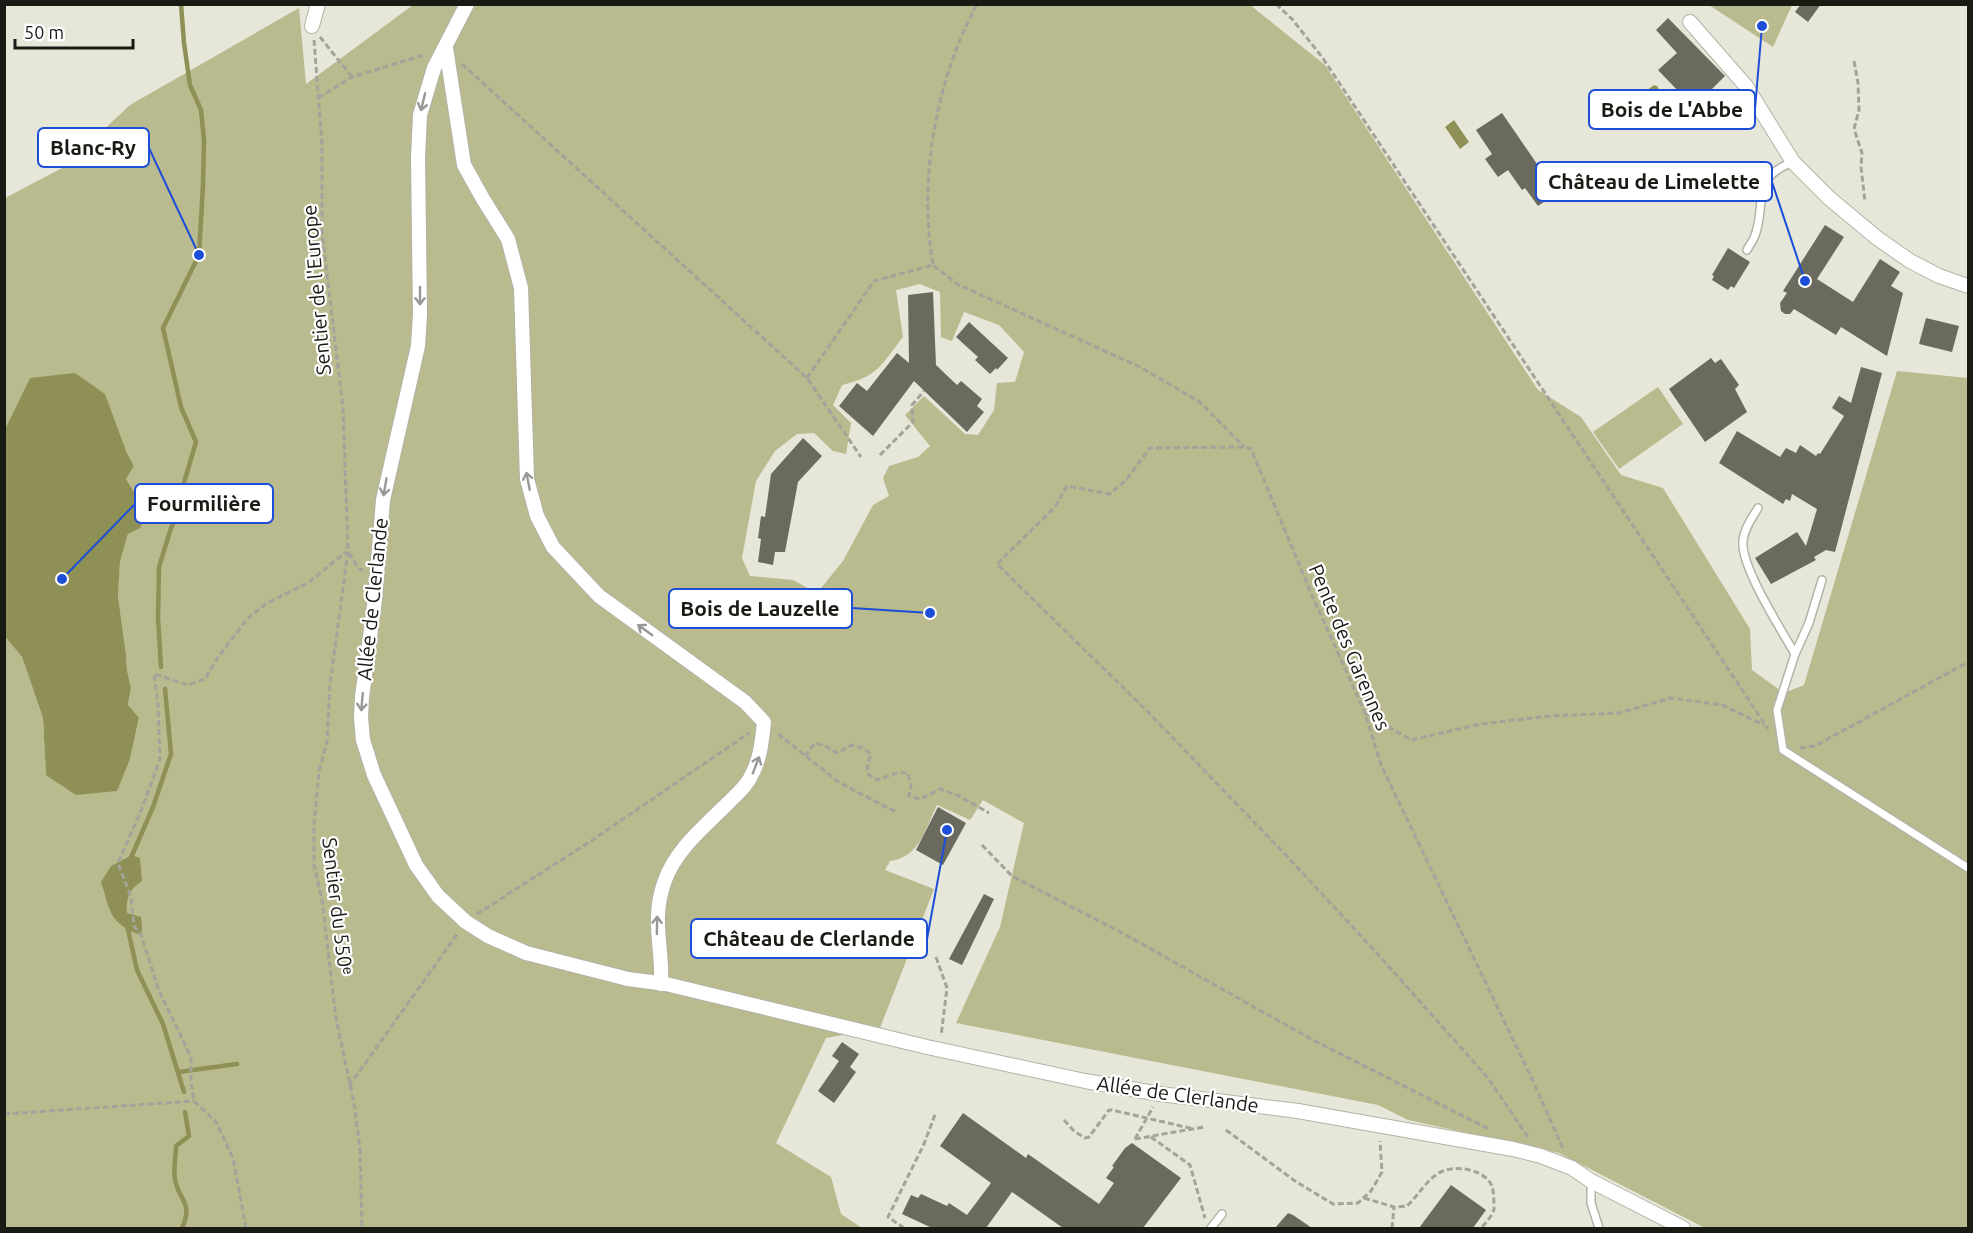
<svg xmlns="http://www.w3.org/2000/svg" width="1973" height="1233" font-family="Ubuntu,sans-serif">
	<rect width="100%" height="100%" fill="#e6e6d9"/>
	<!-- green -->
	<path fill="#b9ba8e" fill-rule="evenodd" d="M413,5H1250L1325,65L1538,390L1581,417L1621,475L1663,488L1750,629L1752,670L1784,693L1804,685L1897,371L1968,378V1228H1705L1559,1153L1408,1120L1378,1105L956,1023L1000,927L1024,823L983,800L970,820L937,805C925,829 920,857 890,861L885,870L934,889L880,1028L826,1038L776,1143L831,1177L841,1214L862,1228H5V635L22,657L43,718L46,775L130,759L139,719L128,706L131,688L127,670L126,653L118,596L120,562L128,534L136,495L126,479L134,466L126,451L30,378L5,429V198L64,167L130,105L299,8L306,84ZM920,284L940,292L941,337L952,341L964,312L999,325L1024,352L1015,382L997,383L994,410L978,435L965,434L924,396L905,415L930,446L918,457L889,466L883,478L889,496L873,505L843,561L817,593L793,580L750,576L742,558L756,481L775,451L797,434L814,433L833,451L846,454L851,423L833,405L842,385C879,376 880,366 903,337L896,290ZM118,863L133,887L126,898L127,913L111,866Z
		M1709,5H1792L1773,47Z
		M1658,387L1683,424L1619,469L1593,432Z"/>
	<!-- water -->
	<path fill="#8f9055" d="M1654,85L1657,86L1662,95L1645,108H1642L1637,102V98Z
		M1454,120L1469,142L1460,149L1445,127Z
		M75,373L105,394L126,451L134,466L126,479L136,495L151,502L140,528L128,534L120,562L118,596L126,654L127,670L131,688L128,705L139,718L130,759L117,791L76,795L46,775L43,718L22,657L4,635L5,429L30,378Z
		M132,855L140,858L142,881C129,890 126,897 127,913L141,917L142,928L141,935C109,924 110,910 101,882L111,866Z"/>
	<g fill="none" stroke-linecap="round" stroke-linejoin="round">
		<!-- stream -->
		<path stroke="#8f9055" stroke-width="4.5" d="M151,502L183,503
			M161,667L158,618L159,567L171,528L183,503L181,493L196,442L181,407L163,328L199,255L203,185L204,140L201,110L190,85L184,43L181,4
			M130,860L153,807L171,754L165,689
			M127,925L137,970L163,1024L184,1092
			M178,1072L237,1064
			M182,1228C194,1202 178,1200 175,1179C173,1169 176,1156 176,1146L189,1136L185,1112"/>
	</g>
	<!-- building -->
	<path fill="#6a6a5f" d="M1801,4H1821L1808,22L1795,12Z
		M1668,18L1725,76L1706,95L1709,97L1691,112L1676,98L1681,94L1658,70L1677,53L1656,30Z
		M1502,113L1557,193L1538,206L1525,188L1522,190L1508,170L1498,177L1485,159L1492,154L1476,130Z
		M1825,225L1844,237L1817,279L1853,302L1880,259L1900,272L1891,286L1903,293L1887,356L1841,327L1836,335L1794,309L1790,314H1785L1781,311L1780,303L1787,293L1783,291Z
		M1728,248L1750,262L1734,288L1731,286L1728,290L1712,280L1714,276L1712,275Z
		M933,292L936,365L957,385L961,381L982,399L977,406L984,412L967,432L914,381L873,436L839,406L857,383L867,391L897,353L909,363L908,295Z
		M1926,318L1959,326L1952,352L1919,344Z
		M969,322L1008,358L997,370L996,368L990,374L975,360L978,357L956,337Z
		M1711,358L1715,363L1721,359L1739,385L1735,389L1747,412L1705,442L1669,389Z
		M1861,367L1882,373L1835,552L1826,550L1814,557L1816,560L1771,584L1755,558L1797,532L1806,546L1817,509L1792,494L1790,501L1786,499L1783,504L1719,463L1737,431L1780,457L1786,448L1796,453L1800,445L1816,456L1818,453L1820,454L1844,416L1832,408L1839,396L1851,403Z
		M803,438L822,456L798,482L785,552H775L773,565L758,562L761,539L758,538L761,516L765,517L771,474Z
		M938,807L966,823L943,865L916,850Z
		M984,894L994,899L962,965L949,959Z
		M842,1042L859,1054L850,1067L856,1072L834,1103L818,1091L839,1061L832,1056Z
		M963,1113L1026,1158L1028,1154L1099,1204L1114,1183L1106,1178L1114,1167L1112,1166L1125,1148L1132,1143L1181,1178L1143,1228H1063L1012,1192L986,1228H932L902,1214L911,1195L918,1198L921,1194L947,1206L949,1203L967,1215L991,1183L940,1146Z
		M1451,1185L1486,1210L1473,1228H1419Z
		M1288,1213L1293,1215L1312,1228H1275Z"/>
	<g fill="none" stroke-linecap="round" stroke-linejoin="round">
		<defs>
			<path id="service" d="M1747,250C1749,246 1752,242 1754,238C1768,205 1748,179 1793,162
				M1758,508C1752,518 1744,529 1743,541C1740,566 1782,631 1795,654
				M1822,580L1809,623L1795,654L1777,710L1783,750L1968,868
				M1591,1181V1203L1599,1228
				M1211,1228L1222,1214"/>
			<path id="minor" d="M467,4L434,68L420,115L418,158L420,314L418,346L383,500L375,599L362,697L361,718L363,740L374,775L416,865L438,896L466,922L488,936L526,953L628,979L666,984L927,1047L1085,1081L1160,1094L1298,1111L1513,1149L1541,1156L1572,1168L1591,1181L1683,1228
				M1690,22L1746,86L1793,162L1829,198L1877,238L1910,261L1939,276L1968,286
				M312,26L318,4
				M446,48L464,165L483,199L508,239L521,288L527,479L537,516L553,547L599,596L745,702L764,722C762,739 761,756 753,772C748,785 737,794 727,804C704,827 675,850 664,883C651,921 663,947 661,984"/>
		</defs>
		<!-- service casing -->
		<use href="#service" stroke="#b3b3a7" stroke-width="10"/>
		<!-- minor casing -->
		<use href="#minor" stroke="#b3b3a7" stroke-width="16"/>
		<!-- path -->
		<path stroke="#a3a399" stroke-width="3" stroke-dasharray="6 3" stroke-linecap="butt" d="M1276,4L1292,19L1322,57L1768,729
			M320,37L352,77
			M314,40L322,144V232L343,408L348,551L330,684L327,741L319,771L314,825V865L322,900L336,1018L354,1103L360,1149L362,1228
			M1854,61L1858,83L1859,110L1854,129L1862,153L1861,167L1865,202
			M462,64L807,378L861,457
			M318,98L352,77L424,55
			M933,264C918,180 936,80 977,4
			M807,378L874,281L933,265L957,284L1140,367L1200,402L1244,447
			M880,455L913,422L912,405L924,391
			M349,553L359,569L363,570
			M1365,713L1411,740L1481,724L1550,716L1619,713L1671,698L1722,705L1764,725
			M778,734L840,783L896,812
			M1800,748L1815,746L1968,662
			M805,756L815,743L825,746L837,753L852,745L863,748L871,754L867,767L869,775L877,780L897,773H908L911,786L909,796L920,799L940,789L959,796L989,813
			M982,845L1012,876L1126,935L1311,1039L1489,1129
			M477,914L588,843L749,733
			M936,957L947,988L941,1036
			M349,1086L458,933
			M4,1114L194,1101
			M1064,1120L1074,1131L1085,1138L1089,1137L1109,1110H1112L1194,1129
			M1226,1130L1295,1181L1333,1204L1358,1203L1371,1191L1382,1172L1380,1141
			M1151,1137L1190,1165L1205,1218
			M1528,1137L1488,1078L1375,951L1282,851L1144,708L997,564L1055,507L1067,486L1110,494L1126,480L1150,448L1244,447L1251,449L1311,593L1365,713L1381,765L1533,1081L1564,1151
			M1135,1139L1204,1127
			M1135,1139L1153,1107
			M1364,1198L1394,1207L1407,1206C1419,1195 1428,1177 1443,1171C1458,1165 1485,1170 1492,1186C1494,1192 1494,1204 1494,1209C1493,1215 1485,1224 1481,1228
			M246,1228L233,1158L216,1122L194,1101L191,1082V1057L159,991L141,935L134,926L131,897L118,863L143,806L160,759L158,704L154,674L188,685L205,679L219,656L247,619L267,603L309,582L346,552
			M904,1228L888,1217L924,1144L936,1112
			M1392,1228L1394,1207"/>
		<!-- service -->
		<use href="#service" stroke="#fff" stroke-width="7"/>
		<!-- minor -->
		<use href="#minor" stroke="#fff" stroke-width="14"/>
	</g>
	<!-- one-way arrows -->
	<defs><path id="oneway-shaft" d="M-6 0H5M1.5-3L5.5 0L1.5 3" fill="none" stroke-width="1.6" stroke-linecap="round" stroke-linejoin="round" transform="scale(1.5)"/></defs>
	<g stroke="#989896">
		<use href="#oneway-shaft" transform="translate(423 102) rotate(104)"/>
		<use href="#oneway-shaft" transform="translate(420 296) rotate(90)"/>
		<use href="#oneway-shaft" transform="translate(528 481) rotate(-101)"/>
		<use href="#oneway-shaft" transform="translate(385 487) rotate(100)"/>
		<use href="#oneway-shaft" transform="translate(645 630) rotate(-144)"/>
		<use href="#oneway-shaft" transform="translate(362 702) rotate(95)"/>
		<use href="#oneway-shaft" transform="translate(756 765) rotate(-69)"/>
		<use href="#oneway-shaft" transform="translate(657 925) rotate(-89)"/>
	</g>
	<g text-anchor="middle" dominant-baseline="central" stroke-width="4.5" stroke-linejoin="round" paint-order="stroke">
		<!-- street labels -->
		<g font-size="20" fill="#1a1a15" stroke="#fff">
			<text transform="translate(316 290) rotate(-95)">Sentier de l'Europe</text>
			<text transform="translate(372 599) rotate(-84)">Allée de Clerlande</text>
			<text transform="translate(1350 647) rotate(67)">Pente des Garennes</text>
			<text transform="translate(338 906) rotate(83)">Sentier du 550ᵉ</text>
			<text transform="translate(1178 1094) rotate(8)">Allée de Clerlande</text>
		</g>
	</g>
	<!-- callouts -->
	<path fill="none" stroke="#1d4ed8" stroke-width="2" d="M1762 26L1755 109M199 255L149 148M1805 281L1772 182M62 579L135 504M930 613L852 608M947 830L927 939"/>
	<g fill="#1d4ed8" stroke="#fff" stroke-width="2">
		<circle cx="1762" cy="26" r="6"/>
		<circle cx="199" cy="255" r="6"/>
		<circle cx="1805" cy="281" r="6"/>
		<circle cx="62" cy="579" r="6"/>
		<circle cx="930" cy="613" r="6"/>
		<circle cx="947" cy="830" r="6"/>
	</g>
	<g fill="#fff" stroke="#1d4ed8" stroke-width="2">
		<rect x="1589" y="90" width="166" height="39" rx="6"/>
		<rect x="38" y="128" width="111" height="39" rx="6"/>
		<rect x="1536" y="162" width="236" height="39" rx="6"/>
		<rect x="135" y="484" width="138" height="39" rx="6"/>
		<rect x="669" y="589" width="183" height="39" rx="6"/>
		<rect x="691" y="919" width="236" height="39" rx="6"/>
	</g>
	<g font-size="21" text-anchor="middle" font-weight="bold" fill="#1a1a15">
		<text x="1672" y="117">Bois de L'Abbe</text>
		<text x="93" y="155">Blanc-Ry</text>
		<text x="1654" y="189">Château de Limelette</text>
		<text x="204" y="511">Fourmilière</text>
		<text x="760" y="616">Bois de Lauzelle</text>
		<text x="809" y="946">Château de Clerlande</text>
	</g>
	<!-- border -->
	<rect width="1973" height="1233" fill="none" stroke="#1a1a15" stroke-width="12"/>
	<!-- scale -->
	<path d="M15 39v9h118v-9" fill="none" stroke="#1a1a15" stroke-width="3"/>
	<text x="24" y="39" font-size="18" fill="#1a1a15" stroke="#ffffff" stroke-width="4.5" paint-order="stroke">50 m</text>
</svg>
